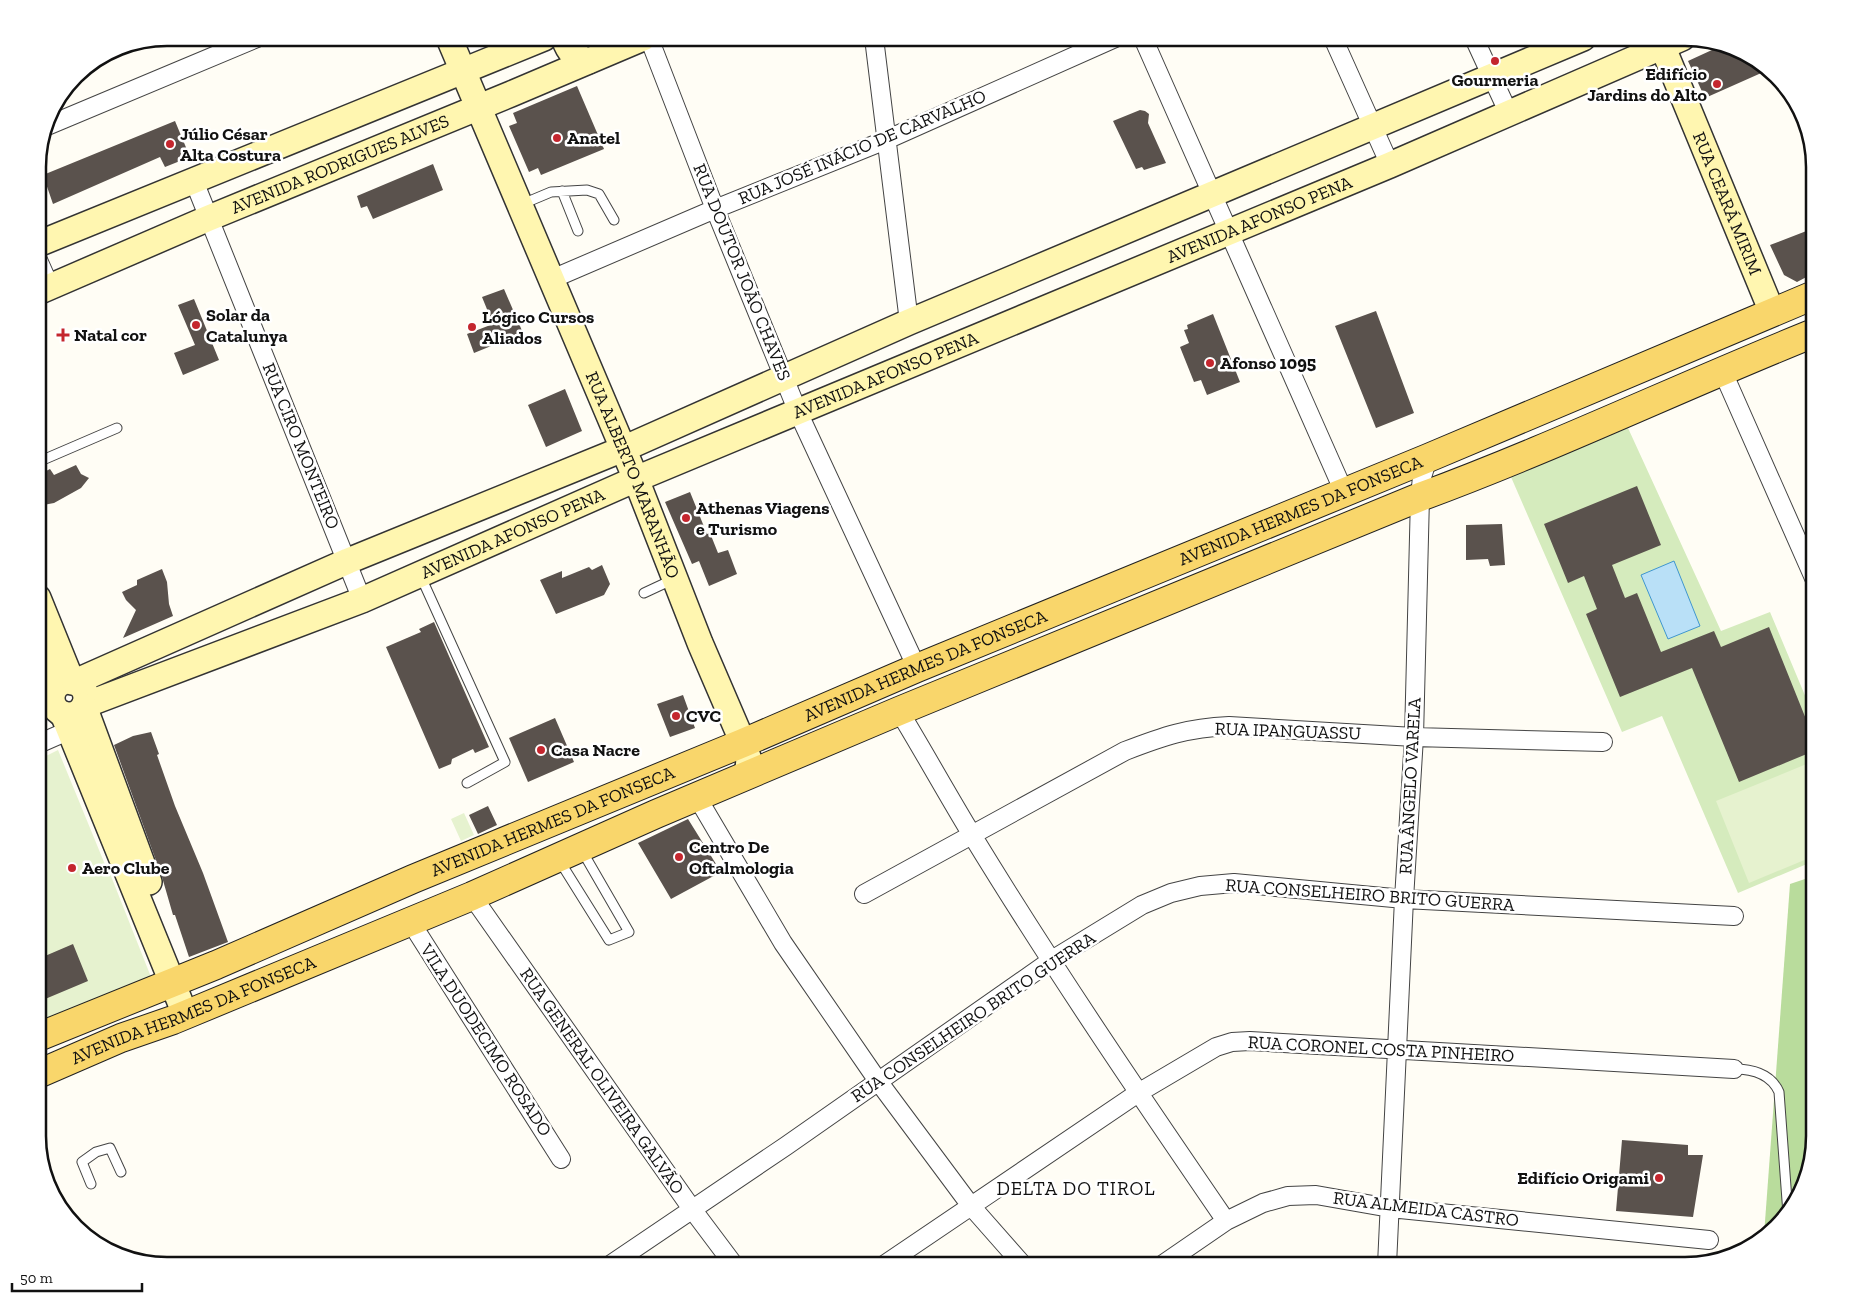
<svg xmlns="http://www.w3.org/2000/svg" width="1852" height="1303" font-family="'Zilla Slab',serif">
	<rect width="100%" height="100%" fill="#fffdf5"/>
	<!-- green -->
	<path fill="#d5ebbd" d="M1628,428L1721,631L1770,612L1814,717V861L1738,893L1662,716L1622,732L1511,477Z"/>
	<!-- forest -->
	<path fill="#b9dc9c" d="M1814,876V1136L1808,1178L1788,1214L1764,1235L1790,884Z"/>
	<!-- pitch -->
	<path fill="#e6f2cf" d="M58,750L106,867L107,866L151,977L38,1023V760Z
		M1814,761V856L1749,883L1716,801Z
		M464,813L474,835L461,841L451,819Z"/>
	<!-- water -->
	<path fill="#b9e0f7" stroke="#3f96cf" d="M1674,561L1700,626L1668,639L1641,575Z"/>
	<!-- building -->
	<path fill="#5a524d" d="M1725,44L1763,64L1768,70L1705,98L1688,61Z
		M577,86L604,149L541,175L538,168L529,172L509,126L517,123L513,113Z
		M1140,110L1145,111L1149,114L1148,123L1166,163L1144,170L1142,167L1136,169L1113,121Z
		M175,121L190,157L165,167L160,157L53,204L43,175Z
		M433,164L443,190L373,219L367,206L361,208L357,196Z
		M1809,230L1814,245V273L1797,282L1784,275L1770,245Z
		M504,289L523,333L474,353L467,334L493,324L482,297Z
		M194,299L219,360L183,375L174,353L195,345L178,305Z
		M1376,311L1414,413L1376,428L1335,326Z
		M1213,314L1240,382L1207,395L1201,380L1194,382L1180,347L1189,343L1184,330L1188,329L1187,325Z
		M565,389L582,431L546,447L528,405Z
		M76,465L81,474L89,478L81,488L54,503L38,506V475L50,469L54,475Z
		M1637,486L1661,545L1612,565L1625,598L1637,593L1661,652L1714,631L1721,647L1769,627L1814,739V751L1739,782L1692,668L1620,697L1586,614L1597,609L1584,576L1568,583L1544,524Z
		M690,492L707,534L710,533L718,553L728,550L737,574L709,586L699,561L692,564L665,502Z
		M1502,524L1505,565L1490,566L1488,559L1466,560V525Z
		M602,565L610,584L604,595L556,614L540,580L562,571V578L589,567L592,570Z
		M162,569L167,582L169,604L173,616L123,638L136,610L126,600L122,592L137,585V580Z
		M434,622L489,747L475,753L473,749L452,759L451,764L439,769L386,647L421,632L419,629Z
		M683,695L695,728L670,737L657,704Z
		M555,718L574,762L528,782L509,738Z
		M151,732L159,754L157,755L175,806L203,873L228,942L189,957L175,915H173L162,877L114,745L133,736Z
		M488,806L497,825L478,834L469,815Z
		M688,819L721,872L671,899L638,843Z
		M73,944L88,981L38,1002V959Z
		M1622,1140L1688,1145V1155H1703L1693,1217L1616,1211Z"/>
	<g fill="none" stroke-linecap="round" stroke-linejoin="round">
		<defs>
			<path id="lane" d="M562,191L578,231
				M520,205L551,192L587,190L599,194L614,220
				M38,462L117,428
				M421,577L505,762L467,783
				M644,593L674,579
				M559,860L609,940L629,932L581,849
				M1734,1069C1752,1069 1771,1074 1779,1092L1788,1214
				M91,1184L82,1162L96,1152L110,1148L121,1172"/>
			<path id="street" d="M649,38L715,209L798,412L917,668
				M874,38L909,322
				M1143,38L1344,492
				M1333,38L1390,165
				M1474,38L1509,114
				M47,126L257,38
				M194,181L362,600
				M38,260L50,287
				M552,279L715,209L886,140L1115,38
				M1722,370L1814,578
				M899,711C924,752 947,794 972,835C1052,966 1139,1094 1226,1221
				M38,744L70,730
				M697,797L783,943L878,1081L971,1206L1023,1265
				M864,894L1125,751C1164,736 1187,728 1229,726L1414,737L1603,742
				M472,896L692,1209L734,1265
				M410,921L561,1159
				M610,1265L786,1146L1052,960L1142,905L1171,893L1200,886L1234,883L1404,899L1734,916
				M884,1265L1138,1093L1216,1047L1232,1042L1250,1041L1734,1069
				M1162,1265L1226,1221L1263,1203L1288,1196L1316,1195L1390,1208L1709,1240
				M1387,1265L1404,899L1414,737L1420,497L1422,477L1428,458"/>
			<g id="secondary">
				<path id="s1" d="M449,38L636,479L700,643L743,743L749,760L747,776"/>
				<path d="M564,38C569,53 573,56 588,61"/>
				<path id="s2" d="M1659,38L1772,312"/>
				<path d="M38,244L544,38"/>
				<path id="s3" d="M38,292L209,218L511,94L643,38"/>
				<path d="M38,598L72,682"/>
				<path d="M38,651L53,691"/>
				<circle cx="69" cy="698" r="17"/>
				<path d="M75,682L348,561L623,449L909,322L1583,38"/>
				<path id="s4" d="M85,705L362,600L636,479L1390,165L1682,38"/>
				<path d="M84,706L149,882"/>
				<path d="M63,714L185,1014"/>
			</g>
			<g id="primary">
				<path id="s5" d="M38,1037L216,965L413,879L743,743L917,668L1428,458L1814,295"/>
				<path id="s6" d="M38,1074L121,1038L173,1020L472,896L656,814L899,711L1420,497C1553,448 1682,386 1814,333"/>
			</g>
		</defs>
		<!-- lane casing -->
		<use href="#lane" stroke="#444" stroke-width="11"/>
		<!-- street casing -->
		<use href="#street" stroke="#444" stroke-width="20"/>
		<!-- secondary casing -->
		<use href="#secondary" stroke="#333" stroke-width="28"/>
		<!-- primary casing -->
		<use href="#primary" stroke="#222" stroke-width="30"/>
		<!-- lane -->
		<use href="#lane" stroke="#fff" stroke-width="9"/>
		<!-- street -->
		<use href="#street" stroke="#fff" stroke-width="18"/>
		<!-- secondary -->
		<use href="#secondary" stroke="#fff6b0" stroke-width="25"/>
		<!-- primary -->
		<use href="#primary" stroke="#f9d66b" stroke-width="28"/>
	</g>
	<!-- markers -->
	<g fill="#c4262e" stroke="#fff" stroke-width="2">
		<circle cx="1495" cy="61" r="5"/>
		<circle cx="1717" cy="84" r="5"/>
		<circle cx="557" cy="138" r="5"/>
		<circle cx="170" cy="144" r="5"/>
		<circle cx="196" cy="325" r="5"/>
		<circle cx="472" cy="327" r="5"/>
		<path d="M60.5 327.5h5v5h5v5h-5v5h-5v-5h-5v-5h5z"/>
		<circle cx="1210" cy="363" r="5"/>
		<circle cx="686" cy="518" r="5"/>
		<circle cx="676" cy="716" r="5"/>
		<circle cx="541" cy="750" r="5"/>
		<circle cx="679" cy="857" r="5"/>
		<circle cx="72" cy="868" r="5"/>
		<circle cx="1659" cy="1178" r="5"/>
	</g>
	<g text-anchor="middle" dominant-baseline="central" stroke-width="5" stroke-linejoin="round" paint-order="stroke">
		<!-- poi labels -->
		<g font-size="18" font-weight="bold" fill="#111" stroke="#fff" text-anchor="start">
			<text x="1707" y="74" text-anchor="end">Edifício<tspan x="1707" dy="21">Jardins do Alto</tspan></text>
			<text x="1495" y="80" text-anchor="middle">Gourmeria</text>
			<text x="180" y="134">Júlio César<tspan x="180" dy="21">Alta Costura</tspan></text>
			<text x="567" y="138">Anatel</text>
			<text x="206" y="315">Solar da<tspan x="206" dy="21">Catalunya</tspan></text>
			<text x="482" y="317">Lógico Cursos<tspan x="482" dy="21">Aliados</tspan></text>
			<text x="74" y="335">Natal cor</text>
			<text x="1220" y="363">Afonso 1095</text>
			<text x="696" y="508">Athenas Viagens<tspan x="696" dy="21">e Turismo</tspan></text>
			<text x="686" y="716">CVC</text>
			<text x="551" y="750">Casa Nacre</text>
			<text x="689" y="847">Centro De<tspan x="689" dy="21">Oftalmologia</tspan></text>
			<text x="82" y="868">Aero Clube</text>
			<text x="1649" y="1178" text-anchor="end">Edifício Origami</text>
		</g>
		<!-- street labels -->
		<g font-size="18" fill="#111" stroke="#fff">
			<text transform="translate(862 147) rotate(-23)">RUA JOSÉ INÁCIO DE CARVALHO</text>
			<text stroke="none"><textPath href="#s3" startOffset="328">AVENIDA RODRIGUES ALVES</textPath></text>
			<text stroke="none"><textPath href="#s2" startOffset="179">RUA CEARÁ MIRIM</textPath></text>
			<text stroke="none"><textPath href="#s4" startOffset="1271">AVENIDA AFONSO PENA</textPath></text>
			<text transform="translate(742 272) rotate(68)">RUA DOUTOR JOÃO CHAVES</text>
			<text stroke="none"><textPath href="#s4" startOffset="866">AVENIDA AFONSO PENA</textPath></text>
			<text transform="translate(301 446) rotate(68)">RUA CIRO MONTEIRO</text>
			<text stroke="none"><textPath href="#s1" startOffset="474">RUA ALBERTO MARANHÃO</textPath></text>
			<text stroke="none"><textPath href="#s5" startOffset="1368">AVENIDA HERMES DA FONSECA</textPath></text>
			<text stroke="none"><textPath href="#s4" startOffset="461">AVENIDA AFONSO PENA</textPath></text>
			<text stroke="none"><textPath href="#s5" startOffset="962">AVENIDA HERMES DA FONSECA</textPath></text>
			<text transform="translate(1288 731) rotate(2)">RUA IPANGUASSU</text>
			<text transform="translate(1410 786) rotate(-87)">RUA ÂNGELO VARELA</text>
			<text stroke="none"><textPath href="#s5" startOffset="558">AVENIDA HERMES DA FONSECA</textPath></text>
			<text transform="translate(1370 895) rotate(4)">RUA CONSELHEIRO BRITO GUERRA</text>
			<text stroke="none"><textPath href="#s6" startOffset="168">AVENIDA HERMES DA FONSECA</textPath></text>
			<text transform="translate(973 1017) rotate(-34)">RUA CONSELHEIRO BRITO GUERRA</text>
			<text transform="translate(486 1040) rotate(57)">VILA DUODECIMO ROSADO</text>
			<text transform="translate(1381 1049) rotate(3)">RUA CORONEL COSTA PINHEIRO</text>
			<text transform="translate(602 1081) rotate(55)">RUA GENERAL OLIVEIRA GALVÃO</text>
			<text transform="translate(1426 1209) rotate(7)">RUA ALMEIDA CASTRO</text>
		</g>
		<!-- neighbourhood labels -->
		<g font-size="19" letter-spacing="1" fill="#111" stroke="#fff">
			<text x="1076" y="1188">DELTA DO TIROL</text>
		</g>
	</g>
	<!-- crop -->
	<path d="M0 0H1852V1303H0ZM167 46H1685A121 121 0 0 1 1806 167V1136A121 121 0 0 1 1685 1257H167A121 121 0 0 1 46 1136V167A121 121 0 0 1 167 46Z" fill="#fff" fill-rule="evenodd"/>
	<path fill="none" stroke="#111" stroke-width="2.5" d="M167 46H1685A121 121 0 0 1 1806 167V1136A121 121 0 0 1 1685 1257H167A121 121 0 0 1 46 1136V167A121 121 0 0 1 167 46Z"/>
	<!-- scale -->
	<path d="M12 1283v8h130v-8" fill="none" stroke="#111111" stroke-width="2.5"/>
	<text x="20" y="1283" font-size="15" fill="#111111" stroke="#ffffff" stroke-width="4" paint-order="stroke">50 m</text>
</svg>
